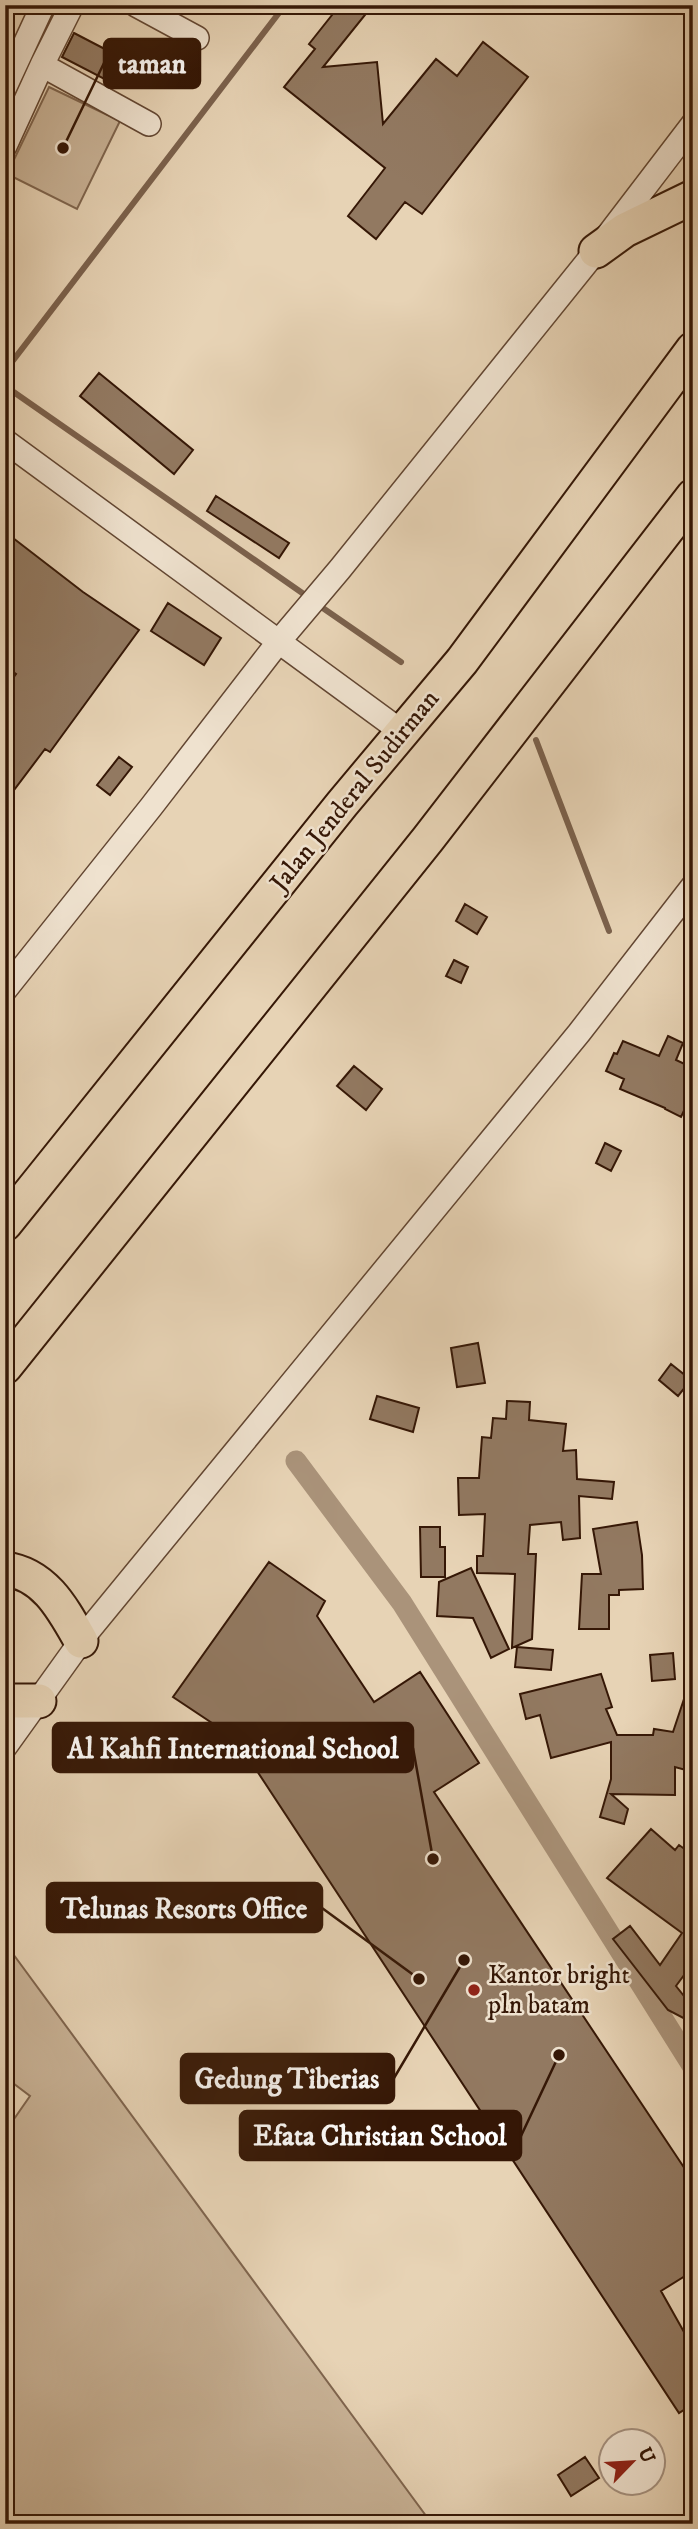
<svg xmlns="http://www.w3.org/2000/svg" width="698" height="2529" font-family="'IM FELL DW Pica',serif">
	<rect width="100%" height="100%" fill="#e7d3b5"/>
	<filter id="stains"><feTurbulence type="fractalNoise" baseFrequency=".00286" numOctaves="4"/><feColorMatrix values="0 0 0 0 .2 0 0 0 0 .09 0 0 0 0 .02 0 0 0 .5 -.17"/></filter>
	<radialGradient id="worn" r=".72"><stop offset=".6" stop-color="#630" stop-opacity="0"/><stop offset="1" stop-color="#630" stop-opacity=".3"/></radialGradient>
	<!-- green -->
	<path fill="#c9b397" stroke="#7f654e" stroke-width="2" d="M49,87L120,121L77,209L7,174Z
		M5,1943L432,2524H5V2132L30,2096L5,2077Z"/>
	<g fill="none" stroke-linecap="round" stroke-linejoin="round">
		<!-- stream -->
		<path stroke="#7b614c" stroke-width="6" d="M5,371L285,5
			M5,386L308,597
			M317,604L401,662
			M536,740L609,931"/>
		<!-- canal -->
		<path stroke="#aa937a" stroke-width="21" d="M296,1461L402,1603L693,2067"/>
	</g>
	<!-- building -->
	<path fill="#927961" stroke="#351706" stroke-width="2" d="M340,5H373L323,67L377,62L383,124L436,59L457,76L483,42L528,77L422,214L405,202L376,239L348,216L385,168L284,87L315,49L309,44Z
		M74,33L126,60L114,84L62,57Z
		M99,373L193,450L174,474L80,396Z
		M216,496L289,543L279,558L207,511Z
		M13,538L83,592L139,630L50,752L45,749L5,802V689L16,674L5,666V548Z
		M168,603L221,638L204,665L151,631Z
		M119,757L132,767L110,795L97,785Z
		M465,904L487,917L477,934L456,921Z
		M454,960L468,967L461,983L446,976Z
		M668,1036L683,1043L676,1060L693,1068V1101L689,1100L681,1117L665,1109V1108L620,1089L624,1079L606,1071L614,1053L617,1054L623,1041L659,1056Z
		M354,1066L382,1089L366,1110L337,1086Z
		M605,1143L621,1151L611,1171L596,1163Z
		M478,1343L485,1383L457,1387L451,1348Z
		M671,1364L691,1380L678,1396L659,1380Z
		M377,1396L419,1408L413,1432L370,1419Z
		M507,1401L530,1402L529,1420L566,1424L563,1451L576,1450L577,1479L614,1482L612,1499L579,1496L580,1538L563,1540L561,1522L530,1525L528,1554H536L532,1639L512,1648L515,1574L477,1573V1556H483L485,1514L459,1515L458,1478H479L482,1437L491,1438L493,1418L506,1419Z
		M637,1522L642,1555L643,1589L619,1590V1595H609V1629H579L582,1574H601L593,1529Z
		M420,1527H440V1547H445V1577H421Z
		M269,1562L325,1601L317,1616L374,1702L420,1672L479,1763L434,1792L693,2181V2271L661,2291L693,2348V2404L679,2413L236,1739L173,1697Z
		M471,1568L509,1649L491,1658L473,1618L437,1616L439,1582Z
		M517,1647L553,1650L551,1670L515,1667Z
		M673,1653L675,1679L652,1681L650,1655Z
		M601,1674L612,1707L606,1709L617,1735H653L654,1729L673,1732L690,1681L693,1682V1772L675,1767V1795L611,1794L628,1809L624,1824L600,1817L611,1779V1742L551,1758L540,1715L526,1719L520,1694Z
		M651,1829L675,1850L679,1845L693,1855V1963L676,1986L688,2001L693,2004V2023L668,2010L613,1939L630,1926L660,1965L682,1933L607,1878Z
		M585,2457L599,2478L571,2496L558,2475Z"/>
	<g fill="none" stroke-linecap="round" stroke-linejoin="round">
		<defs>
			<path id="minor" d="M136,5L197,38
				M42,65L149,124
				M5,87L43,5
				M5,146L42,65L72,5
				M5,441L402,732
				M5,990L151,807L280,640L340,569L596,251L693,124
				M5,1747L89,1630L579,1033L693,886"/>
			<path id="highway" d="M596,251L625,230L693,197
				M5,1224L342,804L462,661L693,349
				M5,1367L428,839L693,496
				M5,1569C45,1574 63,1609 81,1641
				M5,1701H39"/>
		</defs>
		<!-- minor casing -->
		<use href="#minor" stroke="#624632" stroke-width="26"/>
		<!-- highway casing -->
		<use href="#highway" stroke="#351706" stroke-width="37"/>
		<!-- minor -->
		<use href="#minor" stroke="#efe2cf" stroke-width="23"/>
		<!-- highway -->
		<use href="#highway" stroke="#e7d3b5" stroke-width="33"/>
	</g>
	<!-- markers -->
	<circle fill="#8f2418" stroke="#efe2cf" stroke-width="2.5" cx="474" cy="1990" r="7"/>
	<g text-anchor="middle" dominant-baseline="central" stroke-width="5" stroke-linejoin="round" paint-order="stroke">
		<!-- street labels -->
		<g font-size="26" fill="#351706" stroke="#efe2cf">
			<text transform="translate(355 791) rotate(-51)">Jalan Jenderal Sudirman</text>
		</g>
		<!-- poi labels -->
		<g font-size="26" fill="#351706" stroke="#efe2cf" text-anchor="start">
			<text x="488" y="1975">Kantor bright<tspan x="488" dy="30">pln batam</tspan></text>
		</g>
	</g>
	<!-- callouts -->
	<path fill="none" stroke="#351706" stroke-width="2.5" d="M63 148L104 63M433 1859L413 1748M419 1979L322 1908M464 1960L394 2078M559 2055L521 2136"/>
	<g fill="#351706" stroke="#efe2cf" stroke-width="2.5">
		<circle cx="63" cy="148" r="7"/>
		<circle cx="433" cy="1859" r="7"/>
		<circle cx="419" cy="1979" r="7"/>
		<circle cx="464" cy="1960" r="7"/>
		<circle cx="559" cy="2055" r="7"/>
	</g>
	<g fill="#351706" stroke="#351706" stroke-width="2.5">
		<rect x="104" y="39" width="96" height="49" rx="7"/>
		<rect x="53" y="1723" width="360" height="49" rx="7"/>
		<rect x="47" y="1883" width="275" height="49" rx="7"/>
		<rect x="181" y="2054" width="213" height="49" rx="7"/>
		<rect x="240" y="2111" width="281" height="49" rx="7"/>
	</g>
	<g font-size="28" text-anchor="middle" font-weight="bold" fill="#fff">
		<text x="152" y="73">taman</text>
		<text x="233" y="1758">Al Kahfi International School</text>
		<text x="184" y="1918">Telunas Resorts Office</text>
		<text x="287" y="2088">Gedung Tiberias</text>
		<text x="380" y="2145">Efata Christian School</text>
	</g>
	<!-- margin -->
	<rect width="698" height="2529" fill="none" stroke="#e7d3b5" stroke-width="28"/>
	<rect x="7" y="7" width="684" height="2515" fill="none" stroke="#351706" stroke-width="3.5"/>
	<rect x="14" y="14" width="670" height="2501" fill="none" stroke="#351706" stroke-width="2"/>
	<!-- north arrow -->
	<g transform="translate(632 2462) rotate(65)"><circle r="33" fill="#efe2cf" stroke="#a5917f" stroke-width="2"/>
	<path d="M0-5L12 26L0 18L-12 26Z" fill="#8f2418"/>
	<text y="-10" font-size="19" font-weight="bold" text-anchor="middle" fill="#351706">U</text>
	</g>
	<rect width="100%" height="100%" filter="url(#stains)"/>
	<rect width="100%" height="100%" fill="url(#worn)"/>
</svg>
